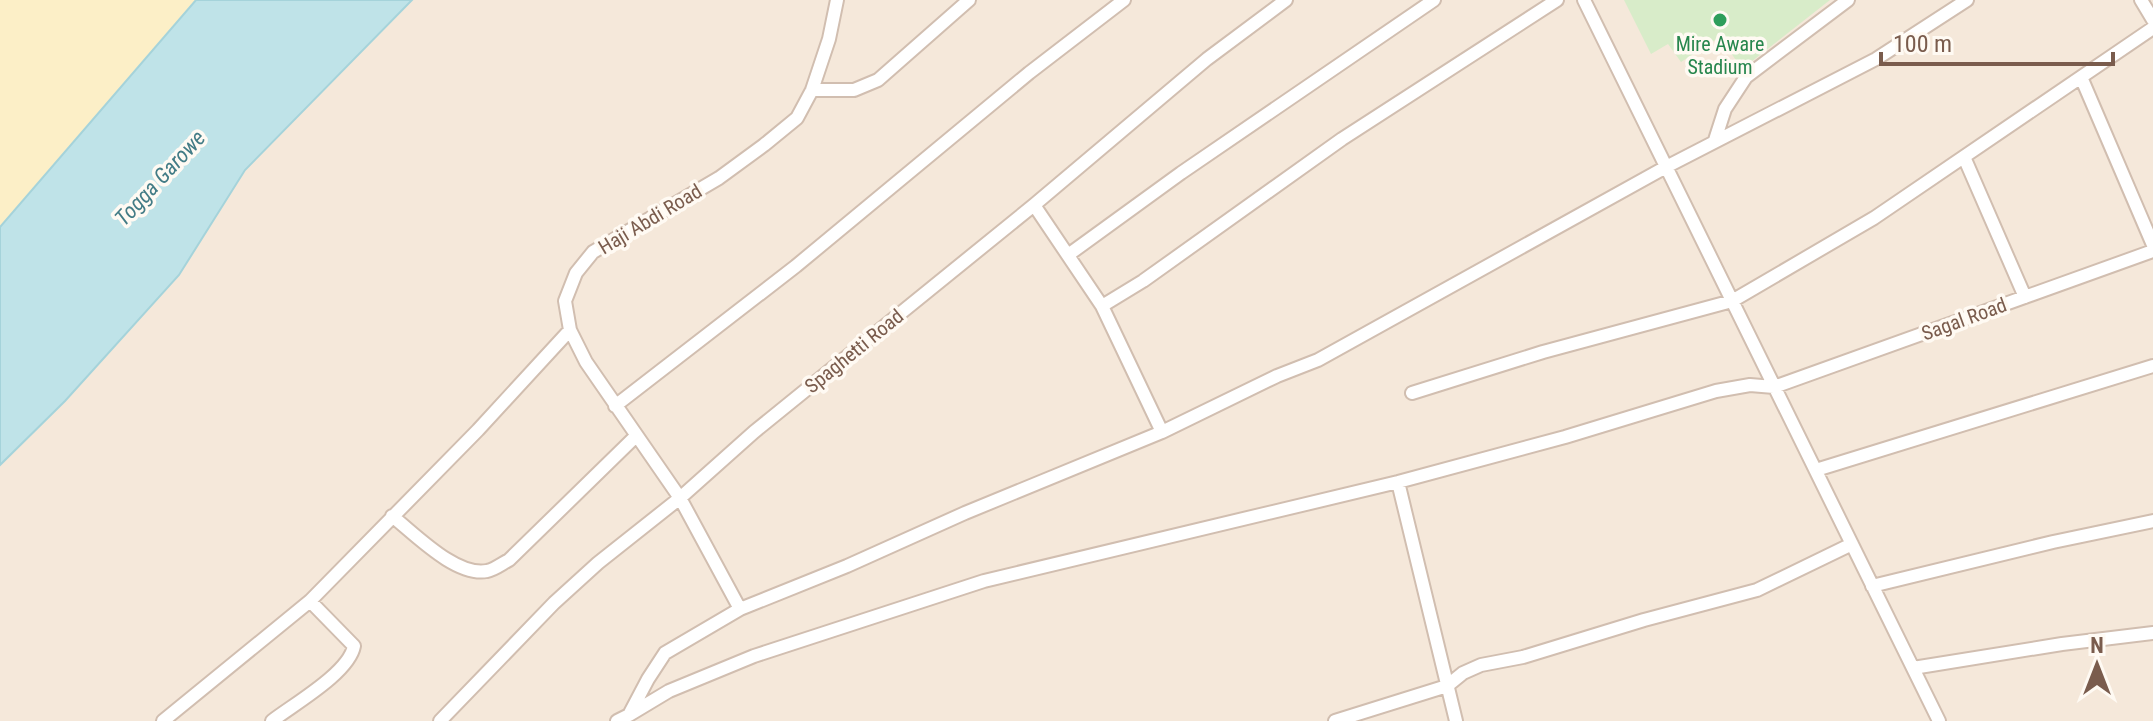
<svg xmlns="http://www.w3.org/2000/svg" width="2153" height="721" font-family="'Roboto Condensed',sans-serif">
	<rect width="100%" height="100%" fill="#fdf6ec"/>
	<!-- residential -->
	<path fill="#f5e8da" d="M412,0H2153V721H0V465L65,401L179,275L245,170Z"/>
	<!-- green -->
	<path fill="#d8ecc9" d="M1624,0H1830L1742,69L1720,37L1681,62L1668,44L1651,54Z"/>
	<!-- sand -->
	<path fill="#fcefc7" d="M0,0H196L0,227Z"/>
	<!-- water -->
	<path fill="#bfe3e8" stroke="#a5d3da" stroke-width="2" d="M196,0H412L245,170L179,275L65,401L0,465V227Z"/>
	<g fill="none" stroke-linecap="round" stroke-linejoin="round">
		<defs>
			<path id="street" d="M1584,0L1939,721
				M2141,0L2153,20
				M2081,77L2153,245
				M812,90H854L878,80L969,0
				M1715,140L1725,109L1746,77L1848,0
				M1964,157L2025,297
				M1034,205L1102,306L1162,432
				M1068,255L1181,173L1434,0
				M1102,306L1143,281L1342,139L1557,0
				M1412,393L1543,352L1732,301L1874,218L2153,28
				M615,406L796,266L1029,73L1124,0
				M1816,470L2153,366
				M1398,482L1456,721
				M392,516C415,534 456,577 487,571C494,570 503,563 509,560L636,436
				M1872,586L2053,542L2153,521
				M740,609L680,498L586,362L570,330L565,301L576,273L593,252L719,178L764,145L797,118L812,90L829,39L837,0
				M1913,668L2062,644L2153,633
				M629,715L669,691L754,656L984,581L1398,482L1565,437L1716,391L1750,385L1774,387L2153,251
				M163,721L310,601L478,430L570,330
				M272,721C294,704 349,673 354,646L310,601
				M440,721L554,603L598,563L680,498L754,432L1034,205L1207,59L1286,0
				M617,721L629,715L648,679L665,653L740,609L847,566L965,513L1162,432L1277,376L1318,360L1666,167L1876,59L1967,0
				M1335,721L1447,686L1463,673L1481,665L1523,657L1644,620L1757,590L1852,544"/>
		</defs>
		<!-- street casing -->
		<use href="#street" stroke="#d1beb0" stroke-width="16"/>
		<!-- street -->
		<use href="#street" stroke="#fff" stroke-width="12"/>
	</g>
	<!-- markers -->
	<circle fill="#2e9e5b" stroke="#fffaf3" stroke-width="3" cx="1720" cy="20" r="8"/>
	<g text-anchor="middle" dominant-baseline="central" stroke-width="7" stroke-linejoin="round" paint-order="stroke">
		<!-- leisure labels -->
		<g font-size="20" fill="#27864d" stroke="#fffaf3">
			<text x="1720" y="44">Mire Aware<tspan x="1720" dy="23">Stadium</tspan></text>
		</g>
		<!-- street labels -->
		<g font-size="20" fill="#7a5c4d" stroke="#fffaf3">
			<text transform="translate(650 219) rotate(-31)">Haji Abdi Road</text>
			<text transform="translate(1964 319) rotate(-20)">Sagal Road</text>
			<text transform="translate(854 351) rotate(-39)">Spaghetti Road</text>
		</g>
		<!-- water labels -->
		<g font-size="22" font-style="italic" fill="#437c86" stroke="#fffaf3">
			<text transform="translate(160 178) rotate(-47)">Togga Garowe</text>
		</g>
	</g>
	<!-- north arrow -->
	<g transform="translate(2097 665)" stroke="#fffaf3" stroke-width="6" paint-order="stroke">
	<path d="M0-6L14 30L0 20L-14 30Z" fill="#7a5c4d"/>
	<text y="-12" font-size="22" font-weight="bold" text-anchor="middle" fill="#7a5c4d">N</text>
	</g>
	<!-- scale -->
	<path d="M1881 52v12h232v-12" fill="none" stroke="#7a5c4d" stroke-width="4"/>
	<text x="1893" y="52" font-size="24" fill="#7a5c4d" stroke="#fffaf3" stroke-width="6" paint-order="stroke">100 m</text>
</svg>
